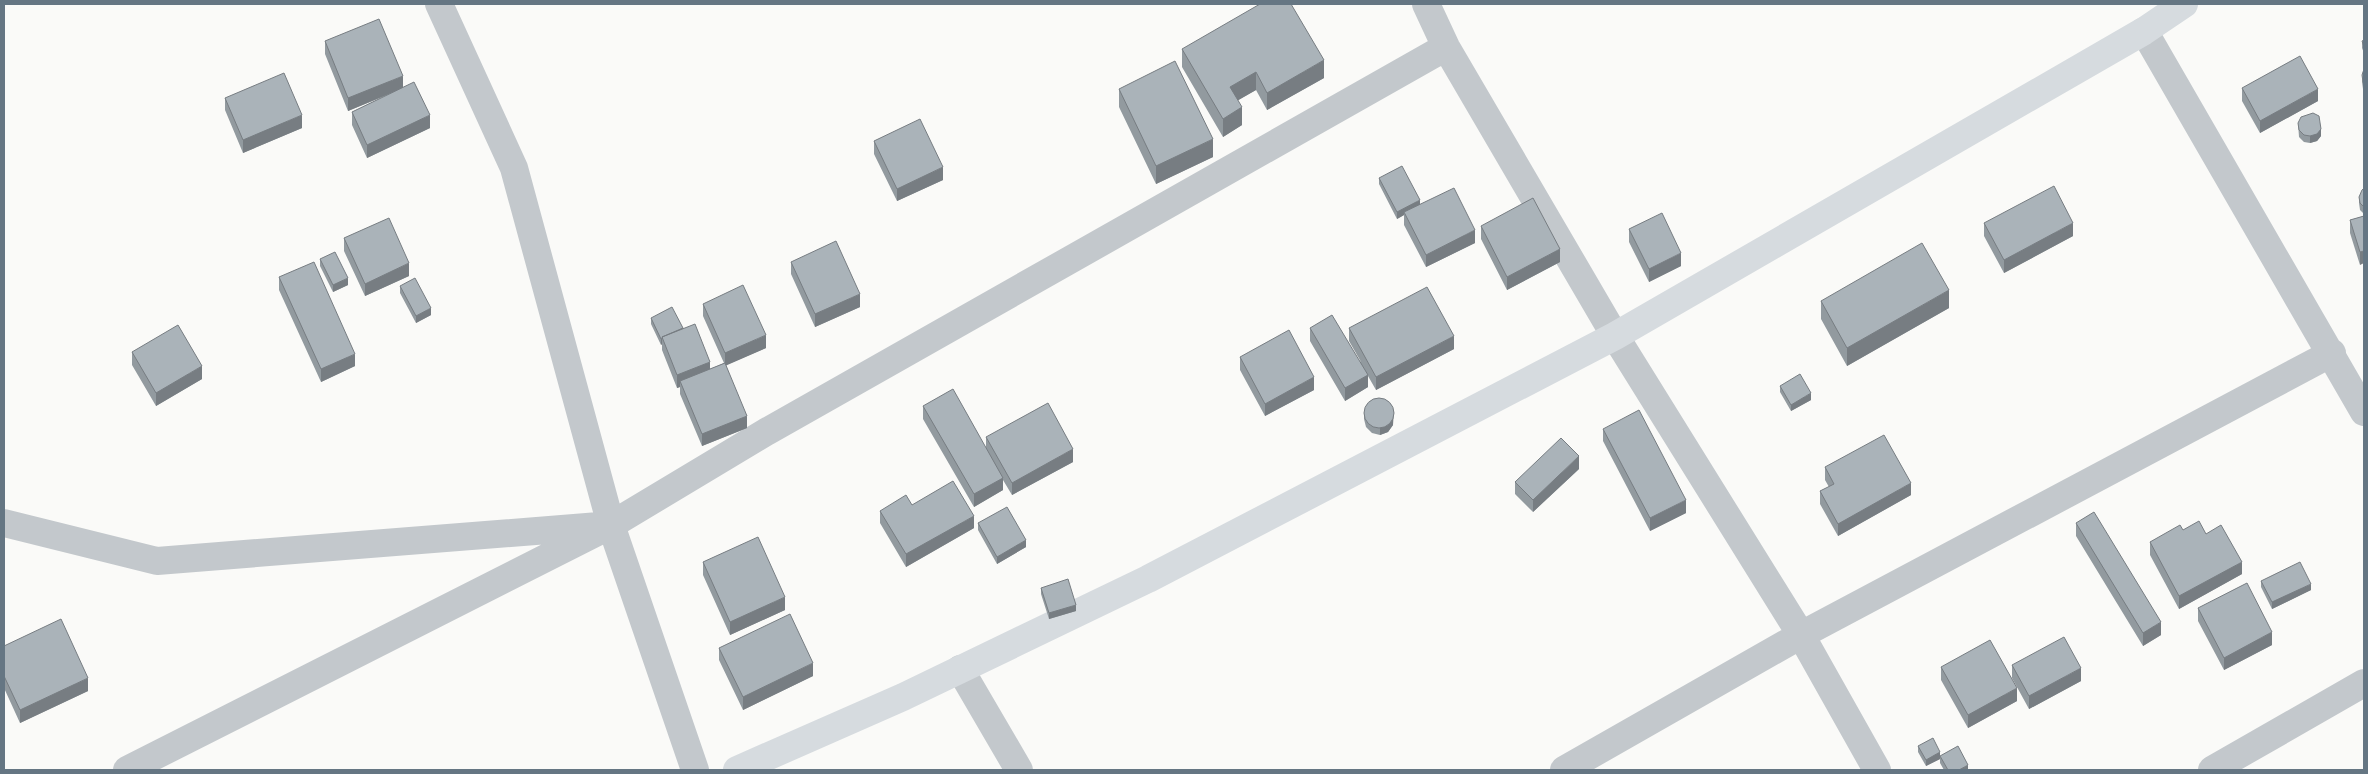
<svg xmlns="http://www.w3.org/2000/svg" width="2368" height="774" font-family="Manrope,sans-serif">
	<rect width="100%" height="100%" fill="#fafaf8"/>
	<g fill="none" stroke-linecap="round" stroke-linejoin="round">
		<!-- minor -->
		<path stroke="#c3c8cc" stroke-width="28" d="M439,4L514,168L611,525L695,770
			M1426,4L1446,47L1615,336L1801,635L1877,770
			M2144,31L2364,412
			M4,523L157,561L599,526
			M960,669L1019,770
			M127,770L611,525L766,432L1446,47
			M1564,770L1801,635L2332,353
			M2212,770L2364,683"/>
		<!-- secondary -->
		<path stroke="#d6dbdf" stroke-width="28" d="M737,770L903,697L1148,579L1615,336L2144,31L2184,4"/>
	</g>
	<!-- wall -->
	<path fill="#929a9f" d="M2364,40V53L2362,48V41Z
		M325,41L403,88L430,128L367,158L352,125V112L390,94L348,111L325,54Z
		M1182,49L1324,78L1267,110L1256,90L1238,100L1242,125L1223,137L1182,67Z
		M2364,69V90L2363,89L2362,82V75Z
		M2242,88L2318,101L2260,133L2242,101Z
		M1119,89L1213,157L1156,184L1119,107Z
		M225,98L302,128L243,153L225,110Z
		M2298,123L2321,136L2317,141L2310,143L2304,142L2299,137Z
		M874,141L943,180L897,201L874,154Z
		M1379,178L1420,204L1475,243L1426,267L1404,225V215L1397,219L1379,184Z
		M2364,188V214L2360,210L2359,203V197Z
		M2364,216L2360,265L2350,233V220Z
		M1984,223L2073,236L2004,273L1984,236Z
		M1481,226L1560,262L1507,290L1481,239Z
		M1629,229L1681,266L1649,282L1629,242Z
		M344,238L409,276L365,296L344,251Z
		M320,259L348,285L333,292L320,266Z
		M791,262L860,307L815,327L791,274Z
		M279,277L355,366L321,382L279,290Z
		M400,286L431,315L416,323L400,293Z
		M1821,301L1949,308L1847,366L1821,319Z
		M703,304L766,348L726,365L747,428L702,446L680,394V387L677,388L662,350V344L661,345L651,324V318L683,328L710,369L724,363L703,316Z
		M1310,328L1361,362L1349,341V328L1454,349L1376,390L1368,376V387L1345,401L1310,341Z
		M132,352L202,379L156,406L132,365Z
		M1240,357L1314,390L1265,416L1240,370Z
		M1780,386L1811,400L1791,411L1780,392Z
		M923,406L986,448V437L1073,462L1012,495L1003,480V490L974,507L923,419Z
		M1364,412L1393,425L1388,432L1380,435L1372,433L1366,427L1364,419Z
		M1603,429L1686,513L1650,531L1603,441Z
		M1825,467L1911,495L1838,536L1820,504V491L1829,487L1825,480Z
		M1579,469L1533,512L1515,494V482Z
		M912,505L974,528L906,567L880,523V511Z
		M978,523L1026,547L997,564L978,530Z
		M2076,523L2161,635L2143,646L2076,536Z
		M2183,530L2206,534L2242,574L2179,609L2150,555V542Z
		M703,562L785,610L730,635L703,575Z
		M2261,581L2311,590L2272,609L2261,587Z
		M1041,588L1076,611L1049,619L1041,594Z
		M2198,608L2272,645L2224,670L2198,621Z
		M4,646L88,691L20,723L4,688Z
		M719,648L813,676L743,710L719,660Z
		M2012,665L2081,681L2029,709L2012,678Z
		M1941,667L2017,701L1968,728L1941,680Z
		M1918,746L1940,756L1968,770H1944L1940,763V759L1926,766L1918,752Z"/>
	<!-- shaded-wall -->
	<path fill="#777d82" d="M1324,60V78L1267,110V93Z
		M1256,72V90L1230,105V87Z
		M403,76V88L348,111V98Z
		M2318,89V101L2260,133V121Z
		M1242,107V125L1223,137V119Z
		M302,115V128L243,153V140Z
		M430,115V128L367,158V145Z
		M2321,129V136L2317,141L2310,143V136Z
		M1213,139V157L1156,184V166Z
		M943,167V180L897,201V189Z
		M1420,200V207L1404,212V215L1397,219V212Z
		M2073,223V236L2004,273V260Z
		M1475,230V243L1426,267V255Z
		M1560,249V262L1507,290V277Z
		M2364,251V263L2360,265V252Z
		M1681,253V266L1649,282V269Z
		M409,263V276L365,296V284Z
		M348,278V285L333,292V285Z
		M1949,290V308L1847,366V348Z
		M860,294V307L815,327V314Z
		M431,308V315L416,323V316Z
		M766,335V348L725,366V353Z
		M1454,336V349L1376,390V377Z
		M662,338V344L661,345V339Z
		M355,354V366L321,382V369Z
		M710,362V375L680,381V387L677,388V375Z
		M202,366V379L156,406V393Z
		M1368,375V387L1345,401V388Z
		M1314,377V390L1265,416V404Z
		M1811,393V400L1791,411V405Z
		M1394,410L1393,425L1388,432L1380,435V428Z
		M747,416V428L702,446V434Z
		M1073,449V462L1012,495V483Z
		M1579,456V469L1533,512V500Z
		M1003,478V490L974,507V494Z
		M1911,483V495L1838,536V524Z
		M1686,500V513L1650,531V518Z
		M974,516V528L906,567V554Z
		M1026,540V547L997,564V557Z
		M2242,562V574L2179,609V596Z
		M2311,584V590L2272,609V602Z
		M785,597V610L730,635V622Z
		M1076,605V611L1049,619V613Z
		M2161,622V635L2143,646V633Z
		M2272,632V645L2224,670V658Z
		M813,663V676L743,710V697Z
		M2081,668V681L2029,709V696Z
		M88,678V691L20,723V710Z
		M2017,688V701L1968,728V715Z
		M1940,752V759L1926,766V760Z
		M1968,765V770H1959Z"/>
	<!-- building -->
	<path fill="#aab3b9" stroke="#777d82" d="M1260,4H1291L1324,60L1267,93L1256,72L1230,87L1242,107L1223,119L1182,49Z
		M379,19L403,76L348,98L325,41Z
		M2364,40V47L2362,41Z
		M2300,56L2318,89L2260,121L2242,88Z
		M1175,61L1213,139L1156,166L1119,89Z
		M2364,69V84L2363,82L2362,75Z
		M284,73L302,115L243,140L225,98Z
		M414,82L430,115L367,145L352,112Z
		M2313,113L2319,116L2321,129L2317,134L2310,136L2304,135L2299,130L2298,123L2301,117Z
		M920,119L943,167L897,189L874,141Z
		M1402,166L1420,200L1397,212L1379,178Z
		M2054,186L2073,223L2004,260L1984,223Z
		M1454,188L1475,230L1426,255L1404,212Z
		M2364,188V207L2360,203L2359,197L2362,190Z
		M1533,198L1560,249L1507,277L1481,226Z
		M1662,213L1681,253L1649,269L1629,229Z
		M2364,216V251L2360,252L2350,220Z
		M389,218L409,263L365,284L344,238Z
		M836,241L860,294L815,314L791,262Z
		M1922,243L1949,290L1847,348L1821,301Z
		M335,252L348,278L333,285L320,259Z
		M314,262L355,354L321,369L279,277Z
		M415,278L431,308L416,316L400,286Z
		M743,285L766,335L725,353L703,304Z
		M1427,287L1454,336L1376,377L1349,328Z
		M672,307L683,328L662,337L663,338L661,339L651,318Z
		M1332,315L1368,375L1345,388L1310,328Z
		M695,324L710,362L677,375L662,337Z
		M178,325L202,366L156,393L132,352Z
		M1289,330L1314,377L1265,404L1240,357Z
		M725,363L747,416L702,434L680,381Z
		M1800,374L1811,393L1791,405L1780,386Z
		M953,389L1003,478L974,494L923,406Z
		M1364 413a15 15 0 1 1 30 0a15 15 0 1 1-30 0Z
		M1048,403L1073,449L1012,483L986,437Z
		M1639,410L1686,500L1650,518L1603,429Z
		M1884,435L1911,483L1838,524L1820,491L1834,484L1825,467Z
		M1561,438L1579,456L1533,500L1515,482Z
		M953,481L974,516L906,554L880,511L906,495L912,505Z
		M1007,507L1026,540L997,557L978,523Z
		M2094,512L2161,622L2143,633L2076,523Z
		M2199,521L2206,534L2221,525L2242,562L2179,596L2150,542L2180,525L2183,530Z
		M758,537L785,597L730,622L703,562Z
		M2300,562L2311,584L2272,602L2261,581Z
		M1068,579L1076,605L1049,613L1041,588Z
		M2247,583L2272,632L2224,658L2198,608Z
		M790,614L813,663L743,697L719,648Z
		M61,619L88,678L20,710L4,676V646Z
		M2064,637L2081,668L2029,696L2012,665Z
		M1990,640L2017,688L1968,715L1941,667Z
		M1933,738L1940,752L1926,760L1918,746Z
		M1958,746L1968,765L1959,770H1948L1940,756Z"/>
	<!-- border -->
	<rect width="2368" height="774" fill="none" stroke="#657683" stroke-width="10"/>
</svg>
